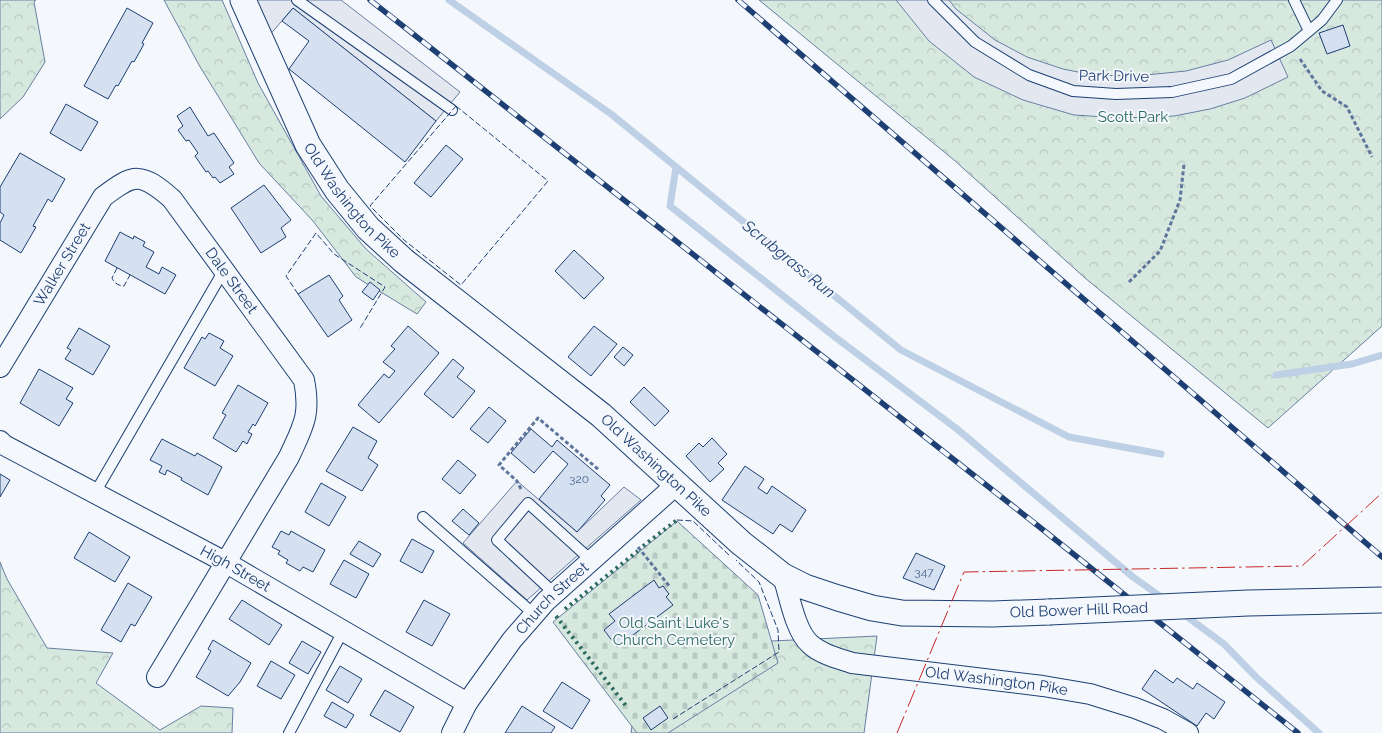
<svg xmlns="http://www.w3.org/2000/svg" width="1382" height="733" font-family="Raleway,sans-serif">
	<defs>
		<pattern id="forest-crowns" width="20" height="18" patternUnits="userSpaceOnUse" patternTransform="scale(1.25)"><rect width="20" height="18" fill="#d7e8df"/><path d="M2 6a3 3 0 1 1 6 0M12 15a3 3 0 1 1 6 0" fill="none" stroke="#b8c8c3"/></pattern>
		<pattern id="cemetery-stones" width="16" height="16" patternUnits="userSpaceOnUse" patternTransform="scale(1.25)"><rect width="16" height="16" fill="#d7e8df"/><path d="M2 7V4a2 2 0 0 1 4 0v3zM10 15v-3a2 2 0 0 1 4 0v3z" fill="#b8c8c3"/></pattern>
	</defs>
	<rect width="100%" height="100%" fill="#f4f7fb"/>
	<!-- forest -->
	<path fill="url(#forest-crowns)" stroke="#687fa3" d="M0,0H36L34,2L45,62L23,97L0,119Z
		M164,0H222L258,83L321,196L366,249L426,302L417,314L356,277L313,221L259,163L199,65Z
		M759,0H1382V326L1268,428L1085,278L954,160Z
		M0,562L7,579L47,648L113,653L96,683L160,730L201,706L233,708L232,733H0Z
		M697,581L772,641L877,636L864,733H631L645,638Z"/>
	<!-- cemetery -->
	<path fill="url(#cemetery-stones)" stroke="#687fa3" d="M677,521L758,595L778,663L668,733H637L553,622Z"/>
	<!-- parking -->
	<path fill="#e3e8f0" stroke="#687fa3" d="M254,0H341L460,92L436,121L293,8L268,37Z
		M896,0H949L956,9L995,40L1027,57L1063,69L1093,75L1136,76L1186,71L1228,60L1271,40L1288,77L1245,98L1210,109L1174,116L1121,118L1074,115L1023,100L974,77L929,41Z
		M517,481L577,532L624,487L641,500L527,600L463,543Z"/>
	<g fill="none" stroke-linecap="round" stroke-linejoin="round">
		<!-- stream -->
		<path stroke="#bed0e5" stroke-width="7" d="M449,0L611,114L901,350L1069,437L1161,454
			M676,167L670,206L835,337L957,429L1133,577L1164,599
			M1276,375L1352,364L1382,355
			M1182,613L1224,644L1256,677L1319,733"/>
	</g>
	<!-- building -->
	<path fill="#d5e0f0" stroke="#1d3f73" d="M127,8L153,23L142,43L144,44L134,62L132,61L118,86L116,85L108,99L84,86Z
		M293,8L436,121L405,162L289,69L309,41L282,21Z
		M1343,25L1350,46L1327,54L1319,33Z
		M66,104L98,122L81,151L50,133Z
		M190,107L208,136L214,133L234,163L229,167L234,174L220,183L215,177L213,178L208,171L206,172L195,156L198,153L189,140L186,141L178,130L183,126L177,116Z
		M446,145L463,159L431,197L414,183Z
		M20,153L65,179L52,202L48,199L33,226L36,227L21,253L0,240V223L4,215L0,212V187Z
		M264,185L291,220L281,228L286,237L261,253L231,208Z
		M120,232L133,239L134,236L145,242L143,246L154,252L146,267L159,274L162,267L176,275L165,294L105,261Z
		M574,250L604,278L584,299L555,271Z
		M329,275L343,296L339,300L352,320L328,337L298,294Z
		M370,282L380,290L373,300L362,292Z
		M408,326L439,353L379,423L358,405L384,374L389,378L395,371L383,362L395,349L391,346Z
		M594,326L617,344L591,376L568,357Z
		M79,328L110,346L93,375L65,359L71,350L67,348Z
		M209,333L224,341L220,348L233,356L215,386L184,368L202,337L205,339Z
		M623,347L633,355L624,366L614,357Z
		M453,359L464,368L457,377L475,391L453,418L424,394Z
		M39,369L73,388L66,399L73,403L59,426L20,403Z
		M238,385L268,403L255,426L253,424L248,432L252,434L247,444L243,441L236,452L213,438L226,415L222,413Z
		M644,387L669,411L655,426L630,402Z
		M489,407L506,421L488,443L470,429Z
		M353,427L377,441L368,458L378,465L362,491L326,471Z
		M531,429L552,447L557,440L610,485L601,496L605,500L577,532L539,499L568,464L553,451L534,473L511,453Z
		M712,438L727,454L718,463L724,469L710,482L686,456L699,443L703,447Z
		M162,439L195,456L197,453L222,467L208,495L181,480L182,478L167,470L165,475L159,472L162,466L150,460Z
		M458,460L476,475L460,494L442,479Z
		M745,466L764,479L758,488L767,494L772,486L806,510L792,532L780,524L773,534L722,500Z
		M0,474L10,480L0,497Z
		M321,483L346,497L329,526L305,512Z
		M463,509L479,523L469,535L452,521Z
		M281,531L289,535L291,531L325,550L313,572L303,567L300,571L286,563L288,560L278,554L280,551L272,547Z
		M89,532L130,557L115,582L74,558Z
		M412,539L434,551L422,573L400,561Z
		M359,541L381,554L373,567L350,554Z
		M916,553L945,566L934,590L903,578Z
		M344,560L369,574L356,598L330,584Z
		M654,580L659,588L663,586L669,594L666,597L673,605L617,647L604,630L615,621L609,614Z
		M128,583L152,597L135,626L131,624L121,642L101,630Z
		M242,600L282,625L269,645L229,619Z
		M424,600L450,614L432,646L406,632Z
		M213,640L251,663L240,682L228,696L196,677L211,651L208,649Z
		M302,641L321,652L308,674L289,663Z
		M271,661L295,675L281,699L257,686Z
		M340,666L362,679L348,703L326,690Z
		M1155,670L1173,683L1177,678L1193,689L1197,683L1225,702L1214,719L1206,713L1197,726L1142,689Z
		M562,682L590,700L572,729L543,711Z
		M385,690L414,707L400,732L370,715Z
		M332,702L354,715L346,728L324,716Z
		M522,706L555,727L551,733H505Z
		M660,706L668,718L651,730L643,718Z"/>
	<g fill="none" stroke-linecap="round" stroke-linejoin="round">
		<defs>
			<path id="service" d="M297,0L452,110
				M933,0L975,42L1029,75L1073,91L1116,94L1172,92L1231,79L1291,46L1309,31
				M1294,0L1309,31L1322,20L1337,0
				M95,493L224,270
				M423,517L534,614
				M554,593L497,540L528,503L592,561
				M289,733L343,631"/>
			<g id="minor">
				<path id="s1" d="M0,367L103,197C134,173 141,172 172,199L304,380C311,416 303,426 289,457L157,677"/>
				<path id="s2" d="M0,441L4,445L225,562L467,703"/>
				<path id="s3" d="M783,576C789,594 795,631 810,644C821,654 837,658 852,663L1043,686L1090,694L1135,708L1163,719L1188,733"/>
				<path id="s4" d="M452,733L467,703L512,640L546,601L676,485"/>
			</g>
			<g id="tertiary">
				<path id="s5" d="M243,0L308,145L337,190L368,228L404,261L601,415L741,543L783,576L805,587L838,598L872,608L902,613L993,614L1049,612"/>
			</g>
		</defs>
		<!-- service casing -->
		<use href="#service" stroke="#1d3f73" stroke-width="12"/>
		<!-- minor casing -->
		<use href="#minor" stroke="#1d3f73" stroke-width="22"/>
		<!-- tertiary casing -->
		<use href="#tertiary" stroke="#1d3f73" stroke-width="27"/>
		<!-- path -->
		<path stroke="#5e769c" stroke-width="3" stroke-dasharray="4 2.5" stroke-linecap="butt" d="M1300,59L1322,91L1347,107L1372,157
			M1129,282L1160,251L1180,200L1184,164
			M521,489L517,481L499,465L538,418L599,470
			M638,547L670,587"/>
		<!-- service -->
		<use href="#service" stroke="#f4f7fb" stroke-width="10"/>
		<!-- minor -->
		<use href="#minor" stroke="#f4f7fb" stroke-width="20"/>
		<!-- tertiary -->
		<use href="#tertiary" stroke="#f4f7fb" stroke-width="25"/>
		<defs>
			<path id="rail" d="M370,0L1042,529L1298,733
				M738,0L1382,557"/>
		</defs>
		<!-- rail casing -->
		<use href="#rail" stroke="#1d3f73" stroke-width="5.5"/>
		<!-- rail -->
		<use href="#rail" stroke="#f4f7fb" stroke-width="4" stroke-dasharray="11" stroke-linecap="butt"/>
		<defs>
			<path id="tertiary-bridge" d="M1049,612L1248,603L1382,600"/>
		</defs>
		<!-- tertiary-bridge casing -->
		<use href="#tertiary-bridge" stroke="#1d3f73" stroke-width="27" stroke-linecap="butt"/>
		<!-- tertiary-bridge -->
		<use href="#tertiary-bridge" stroke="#f4f7fb" stroke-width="25"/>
		<!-- hedge -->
		<path stroke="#2c6c60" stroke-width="4" stroke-dasharray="2.5 4" stroke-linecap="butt" d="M643,546L677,520
			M565,609L638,551
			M556,616L627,707"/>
		<!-- fence -->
		<path stroke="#1d3f73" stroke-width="1" stroke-dasharray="6 2.5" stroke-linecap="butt" d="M456,106L548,181L461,285L404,240L370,206Z
			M117,268L112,278C114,283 119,286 124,286L130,275
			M298,294L286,276L316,233L334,254L385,287L359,330
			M677,520L693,521L730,556
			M673,719L779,652L778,630L759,582L736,560"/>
		<!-- power -->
		<path stroke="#c62828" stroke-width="1" stroke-dasharray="18 4 2.5 4" stroke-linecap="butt" d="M897,733L964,572L1302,566L1382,493"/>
	</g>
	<g text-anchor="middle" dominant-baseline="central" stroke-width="4" stroke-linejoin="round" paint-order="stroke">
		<!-- number labels -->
		<g font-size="12" fill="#4b6792">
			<text x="579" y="479">320</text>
			<text x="924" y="572">347</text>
		</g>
		<!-- street labels -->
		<g font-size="15" fill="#1d3f73" stroke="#f4f7fb">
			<text transform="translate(1114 76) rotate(1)">Park Drive</text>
			<text stroke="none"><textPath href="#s5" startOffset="230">Old Washington Pike</textPath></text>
			<text stroke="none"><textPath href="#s1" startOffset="120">Walker Street</textPath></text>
			<text stroke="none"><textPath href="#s1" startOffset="380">Dale Street</textPath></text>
			<text stroke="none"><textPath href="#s5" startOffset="635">Old Washington Pike</textPath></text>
			<text stroke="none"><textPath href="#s2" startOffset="268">High Street</textPath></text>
			<text stroke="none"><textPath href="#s4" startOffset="169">Church Street</textPath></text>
			<text transform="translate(1079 610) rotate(-2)">Old Bower Hill Road</text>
			<text stroke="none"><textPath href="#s3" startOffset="266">Old Washington Pike</textPath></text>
		</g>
		<!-- park labels -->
		<g font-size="15" fill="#2c6c60" stroke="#f4f7fb">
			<text x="1133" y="117">Scott Park</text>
			<text x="674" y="623">Old Saint Luke's<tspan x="674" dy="17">Church Cemetery</tspan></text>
		</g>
		<!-- water labels -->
		<g font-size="16" font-style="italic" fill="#1d3f73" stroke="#f4f7fb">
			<text transform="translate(789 259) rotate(39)">Scrubgrass Run</text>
		</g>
	</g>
</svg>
